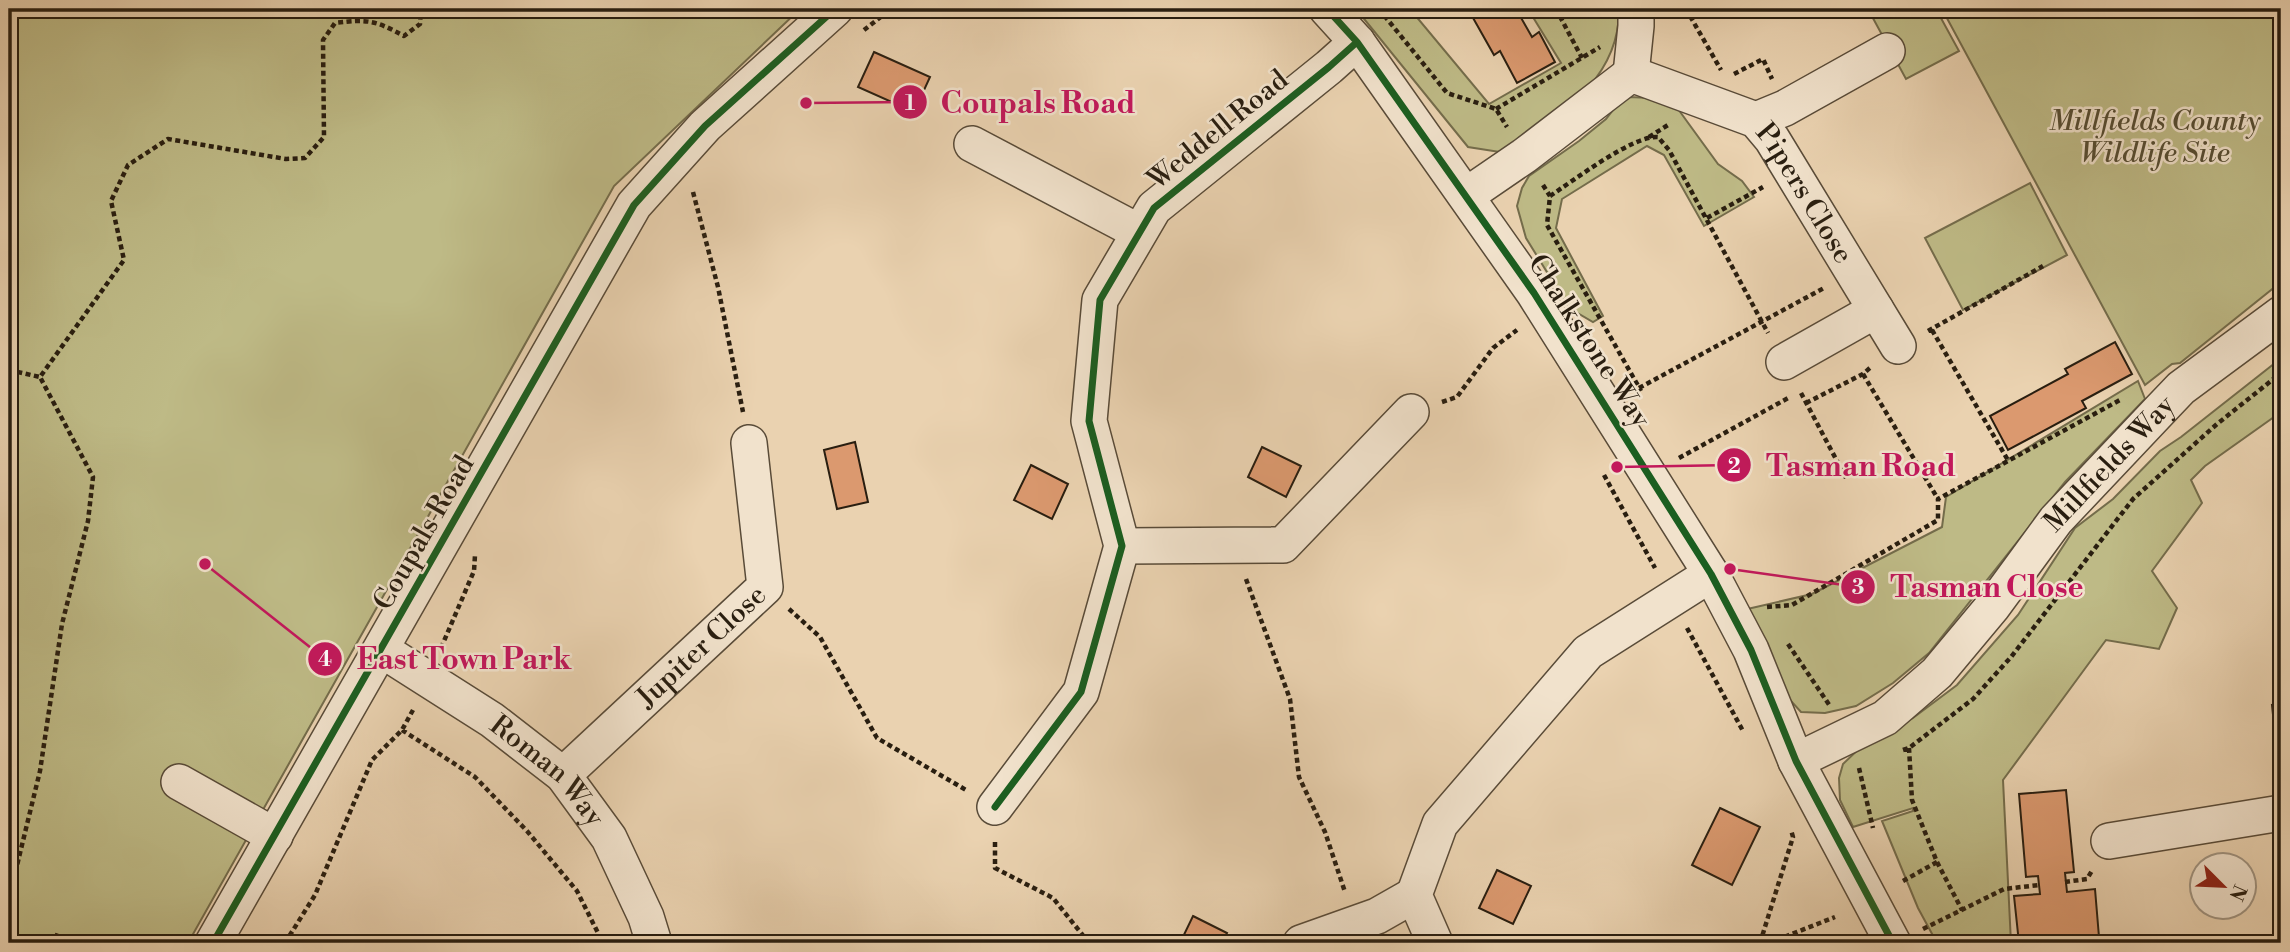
<svg xmlns="http://www.w3.org/2000/svg" width="2290" height="952" font-family="'Libre Bodoni',serif">
	<rect width="100%" height="100%" fill="#ead2b0"/>
	<filter id="stains"><feTurbulence type="fractalNoise" baseFrequency=".00286" numOctaves="4"/><feColorMatrix values="0 0 0 0 .2 0 0 0 0 .09 0 0 0 0 .02 0 0 0 .5 -.17"/></filter>
	<radialGradient id="worn" r=".72"><stop offset=".6" stop-color="#630" stop-opacity="0"/><stop offset="1" stop-color="#630" stop-opacity=".3"/></radialGradient>
	<!-- green -->
	<path fill="#beba86" stroke="#746c4b" stroke-width="2" d="M9,9H800L614,186L188,943H9Z
		M1356,9H1410L1489,104L1561,63L1528,9H1619C1620,81 1557,117 1506,153L1468,147Z
		M1868,9H1936L1959,51L1906,79Z
		M1942,9H2281V282L2180,363L2172,364L2145,385Z
		M1629,97L1651,98L1678,109L1718,164L1742,181L1754,197L1704,226L1664,155L1647,146L1562,199L1556,228L1603,316L1593,322L1569,308L1526,238L1517,206L1522,188L1529,176L1579,141L1606,119L1617,105Z
		M2030,183L2067,255L1963,310L1925,238Z
		M2275,363H2281V412L2205,466L2191,480L2202,503L2152,571L2177,608L2159,649L2106,640L2003,780L2011,943H1937L1918,908L1882,821L1913,811V808L1853,827L1840,800L1839,778L1843,764L1864,744L1913,718L1957,685L2018,615L2075,528L2113,499L2160,451L2181,437Z
		M2138,381L2145,399L2065,482L1929,653L1893,683L1856,706L1825,713L1801,712L1780,689L1743,610L1812,594L1942,527L1946,497Z"/>
	<!-- building -->
	<path fill="#db996f" stroke="#291e10" stroke-width="2" d="M1468,9H1516L1532,37L1539,32L1555,62L1517,83L1500,51L1494,55Z
		M874,52L930,77L914,112L858,87Z
		M2115,342L2132,374L2082,401L2086,408L2008,450L1990,416L2068,374L2065,369Z
		M855,442L868,502L837,509L824,450Z
		M1262,447L1301,466L1286,497L1248,477Z
		M1031,465L1068,484L1052,519L1014,500Z
		M2281,704V753L2277,754L2272,705Z
		M2066,790L2074,872L2065,873L2067,892L2095,889L2099,937L2019,943L2014,896L2040,894L2038,876L2026,877L2019,794Z
		M1720,808L1760,827L1732,885L1692,865Z
		M1497,870L1531,886L1513,924L1479,908Z
		M1193,916L1227,933L1222,943H1180Z
		M56,934L80,943H53Z"/>
	<g fill="none" stroke-linecap="round" stroke-linejoin="round">
		<defs>
			<g id="minor">
				<path d="M1327,9L1357,42L1534,293L1711,574L1751,650L1796,761L1893,943"/>
				<path d="M1631,74L1636,26V9"/>
				<path d="M1756,120L1785,108L1887,51"/>
				<path d="M972,144L1139,232"/>
				<path id="s1" d="M1467,195L1524,156L1631,74L1756,120L1772,139L1898,346"/>
				<path d="M1784,362L1876,310"/>
				<path d="M1122,546L1283,545L1411,412"/>
				<path id="s2" d="M382,650L492,720L563,775L609,838L646,917L654,943"/>
				<path id="s3" d="M1796,761L1885,718L1937,673L1993,606L2056,520L2160,410L2181,388L2281,314"/>
				<path id="s4" d="M563,775L765,587L749,443"/>
				<path d="M179,782L275,836"/>
				<path d="M995,807L1081,692L1122,546L1089,421L1100,300L1154,208L1329,67L1357,42"/>
				<path d="M2109,841L2281,813"/>
				<path d="M213,943L634,205L705,126L835,9"/>
				<path d="M1301,943L1377,916L1414,895"/>
				<path d="M1435,943L1414,895L1440,824L1588,652L1711,574"/>
			</g>
		</defs>
		<!-- minor casing -->
		<use href="#minor" stroke="#594b38" stroke-width="38"/>
		<!-- path -->
		<path stroke="#291e10" stroke-width="4.5" stroke-dasharray="5 3.5" stroke-linecap="butt" d="M1284,9L1292,17
			M1379,9L1447,93L1496,109L1507,127
			M1556,9L1582,58
			M1686,9L1721,70
			M864,30L891,9
			M1734,74L1763,59L1772,79
			M1496,109L1600,47
			M1649,137L1668,125
			M1543,185L1550,196L1547,225L1641,391
			M693,192L718,287L743,412
			M1550,196C1573,181 1633,135 1658,137L1669,150L1768,333
			M1707,218L1763,187
			M1932,330L2009,462
			M1928,331L2043,266
			M9,370L40,377
			M1863,374L1938,499
			M1639,388L1824,288
			M1801,393L1846,478
			M1442,402L1457,397L1493,348L1517,330
			M1806,403L1863,374L1871,367
			M1679,458L1790,397
			M1604,475L1655,568
			M1246,579L1290,699L1299,777L1325,832L1345,892
			M1767,607L1792,605L1938,520V499L2120,400
			M789,609L820,637L877,738L966,790
			M1687,628L1743,731
			M1788,644L1830,706
			M441,648L474,571L475,555
			M402,730L475,777L527,831L577,891L603,943
			M1909,748L1912,800L1937,862L1962,910
			M1903,750L1909,748L1973,699L2011,657L2133,499L2217,424L2281,373
			M1859,768L1873,828
			M995,842V868L1053,898L1089,943
			M1903,881L1937,862
			M2065,882L2087,879L2093,869
			M9,886H12L40,771L62,624L88,521L93,477L40,377L124,260L111,201L128,165L168,139L286,159L305,158L324,137L323,40L335,23C367,19 375,20 404,36L420,24L421,9
			M1923,929L2004,889L2039,885
			M285,943L315,895L372,760L402,730L413,710
			M1760,943L1793,837L1791,830
			M1769,943L1835,917"/>
		<!-- minor -->
		<use href="#minor" stroke="#f1e2cc" stroke-width="35"/>
		<defs>
			<path id="cycleway" d="M1327,9L1357,42L1534,293L1711,574L1751,650L1796,761L1893,943
				M995,807L1081,692L1122,546L1089,421L1100,300L1154,208L1329,67L1357,42
				M213,943L634,205L705,126L835,9"/>
		</defs>
		<!-- cycleway casing -->
		<use href="#cycleway" stroke="#f1e2cc" stroke-width="11"/>
		<!-- cycleway -->
		<use href="#cycleway" stroke="#1b5e20" stroke-width="7"/>
	</g>
	<g text-anchor="middle" dominant-baseline="central" stroke-width="5" stroke-linejoin="round" paint-order="stroke">
		<!-- park labels -->
		<g font-size="28" font-style="italic" fill="#564d33" stroke="#f1e2cc">
			<text x="2155" y="121">Millfields County<tspan x="2155" dy="32">Wildlife Site</tspan></text>
		</g>
		<!-- street labels -->
		<g font-size="28" fill="#291e10" stroke="#f1e2cc">
			<text transform="translate(1218 130) rotate(-39)">Weddell Road</text>
			<text stroke="none"><textPath href="#s1" startOffset="425">Pipers Close</textPath></text>
			<text transform="translate(1589 341) rotate(57)">Chalkstone Way</text>
			<text stroke="none"><textPath href="#s3" startOffset="439">Millfields Way</textPath></text>
			<text transform="translate(424 533) rotate(-60)">Coupals Road</text>
			<text stroke="none"><textPath href="#s4" startOffset="189">Jupiter Close</textPath></text>
			<text stroke="none"><textPath href="#s2" startOffset="206">Roman Way</textPath></text>
		</g>
	</g>
	<!-- callouts -->
	<path fill="none" stroke="#c2185b" stroke-width="2.5" d="M806 103L910 102M1617 467L1734 465M1730 569L1858 587M205 564L325 659"/>
	<g fill="#c2185b" stroke="#f1e2cc" stroke-width="2.5">
		<circle cx="806" cy="103" r="7"/>
		<circle cx="1617" cy="467" r="7"/>
		<circle cx="1730" cy="569" r="7"/>
		<circle cx="205" cy="564" r="7"/>
		<circle cx="910" cy="102" r="18"/>
		<circle cx="1734" cy="465" r="18"/>
		<circle cx="1858" cy="587" r="18"/>
		<circle cx="325" cy="659" r="18"/>
	</g>
	<g font-size="21" text-anchor="middle" font-weight="bold" fill="#fff">
		<text x="910" y="110">1</text>
		<text x="1734" y="473">2</text>
		<text x="1858" y="594">3</text>
		<text x="325" y="666">4</text>
	</g>
	<g font-size="30" text-anchor="middle" font-weight="bold" fill="#c2185b" stroke="#f1e2cc" stroke-width="5" stroke-linejoin="round" paint-order="stroke">
		<text x="1038" y="113">Coupals Road</text>
		<text x="1861" y="476">Tasman Road</text>
		<text x="1987" y="597">Tasman Close</text>
		<text x="464" y="669">East Town Park</text>
	</g>
	<!-- margin -->
	<rect width="2290" height="952" fill="none" stroke="#ead2b0" stroke-width="35"/>
	<rect x="10" y="10" width="2269" height="931" fill="none" stroke="#291e10" stroke-width="3.5"/>
	<rect x="18" y="18" width="2255" height="917" fill="none" stroke="#291e10" stroke-width="2"/>
	<!-- north arrow -->
	<g transform="translate(2223 886) rotate(114)"><circle r="33" fill="#f1e2cc" stroke="#a19481" stroke-width="2"/>
	<path d="M0-5L12 26L0 18L-12 26Z" fill="#8f2418"/>
	<text y="-10" font-size="19" font-weight="bold" text-anchor="middle" fill="#291e10">N</text>
	</g>
	<rect width="100%" height="100%" filter="url(#stains)"/>
	<rect width="100%" height="100%" fill="url(#worn)"/>
</svg>
